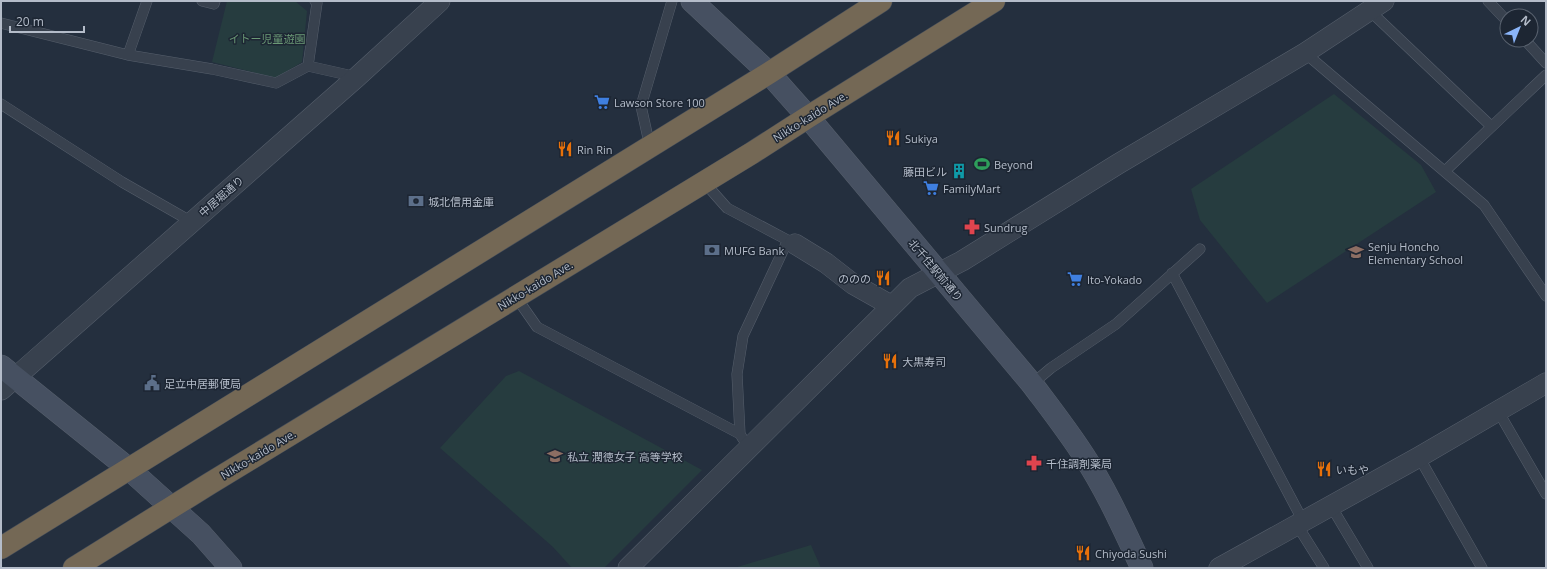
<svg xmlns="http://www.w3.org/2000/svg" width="1547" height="569" font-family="'Open Sans','Noto Sans JP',sans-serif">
	<rect width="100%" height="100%" fill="#242f3e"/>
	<!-- green -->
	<path fill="#263c3f" d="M227,1H295L307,11L302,62L276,78L212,62Z
		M1334,94L1421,165L1436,192L1267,303L1200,220L1191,189Z
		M519,371L702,470L604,568H572L553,547L440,448L506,376Z
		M811,545L821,568H734Z"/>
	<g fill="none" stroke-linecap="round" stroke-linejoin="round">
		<defs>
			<path id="lane" d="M202,1L214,4L215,1
				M1488,1L1507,21
				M1370,11L1491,126
				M1,23L128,55L212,69L276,83L308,66L317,3L315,1
				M1525,40L1546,63
				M1305,53L1484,205L1546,296
				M128,55L147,1
				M308,66L357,77
				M1,104L122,182L192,222
				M650,147L641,106L672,1
				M1445,171L1546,75
				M704,182L727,208L793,243
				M1172,273L1303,521
				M516,297L537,327L740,434
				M1032,384L1051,368L1116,324L1200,249
				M1498,411L1546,494
				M743,439L740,434L737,374L743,336L788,240
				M1419,457L1482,568
				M1331,506L1368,568
				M1297,525L1324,568"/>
			<path id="street" d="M795,244L826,263L853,284L892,306
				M1,390L357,77L440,1
				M628,568L910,288L962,261L1118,164L1305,53L1384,1
				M1219,568L1419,457L1546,383"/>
			<path id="secondary" d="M692,1L769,73L808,117L1032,384C1050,408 1068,431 1084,456C1107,491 1124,530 1142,568
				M1,366L129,469L201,534L231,568"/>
			<path id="highway" d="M1,548L769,73L881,1
				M74,568L209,484L752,153L808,117L994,1"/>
		</defs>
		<!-- lane casing -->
		<use href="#lane" stroke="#565f6c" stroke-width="11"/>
		<!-- street casing -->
		<use href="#street" stroke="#565f6c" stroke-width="21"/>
		<!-- secondary casing -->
		<use href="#secondary" stroke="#565f6c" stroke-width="23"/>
		<!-- highway casing -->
		<use href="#highway" stroke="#434c59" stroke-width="23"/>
		<!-- lane -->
		<use href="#lane" stroke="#38414e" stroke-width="10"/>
		<!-- street -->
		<use href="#street" stroke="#38414e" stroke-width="20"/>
		<!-- secondary -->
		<use href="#secondary" stroke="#465061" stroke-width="22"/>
		<!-- highway -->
		<use href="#highway" stroke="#746855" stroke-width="22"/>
	</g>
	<!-- icons -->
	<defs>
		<symbol id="supermarket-bare" viewBox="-9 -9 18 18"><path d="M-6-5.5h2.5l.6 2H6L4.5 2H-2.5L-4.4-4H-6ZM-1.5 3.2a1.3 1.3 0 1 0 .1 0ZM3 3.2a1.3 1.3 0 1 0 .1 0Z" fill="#3f7fe0" stroke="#1d2633" stroke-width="2.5" paint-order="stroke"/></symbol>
		<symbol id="restaurant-bare" viewBox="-9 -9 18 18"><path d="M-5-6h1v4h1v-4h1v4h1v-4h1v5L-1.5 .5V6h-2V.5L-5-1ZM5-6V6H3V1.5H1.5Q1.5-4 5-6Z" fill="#e8710a" stroke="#1d2633" stroke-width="2.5" paint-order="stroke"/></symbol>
		<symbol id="stadium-bare" viewBox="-9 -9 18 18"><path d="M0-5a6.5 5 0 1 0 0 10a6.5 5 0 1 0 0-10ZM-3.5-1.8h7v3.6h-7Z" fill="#2e9e5b" stroke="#1d2633" stroke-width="2.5" paint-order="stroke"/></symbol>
		<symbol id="building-bare" viewBox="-9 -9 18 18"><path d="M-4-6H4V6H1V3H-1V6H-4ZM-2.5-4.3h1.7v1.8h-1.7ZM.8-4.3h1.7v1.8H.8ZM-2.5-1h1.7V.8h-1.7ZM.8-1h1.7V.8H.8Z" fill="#0f9aa8" stroke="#1d2633" stroke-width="2.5" paint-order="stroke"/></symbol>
		<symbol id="bank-bare" viewBox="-9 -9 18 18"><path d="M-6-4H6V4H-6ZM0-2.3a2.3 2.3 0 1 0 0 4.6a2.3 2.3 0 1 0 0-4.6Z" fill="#5c6f8a" stroke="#1d2633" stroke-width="2.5" paint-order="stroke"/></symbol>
		<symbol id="pharmacy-bare" viewBox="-9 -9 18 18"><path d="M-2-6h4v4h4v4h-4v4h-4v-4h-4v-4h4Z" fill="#e0444e" stroke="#1d2633" stroke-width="2.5" paint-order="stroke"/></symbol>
		<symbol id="school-bare" viewBox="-9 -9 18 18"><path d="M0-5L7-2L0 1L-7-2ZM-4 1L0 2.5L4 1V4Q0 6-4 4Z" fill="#8d6e63" stroke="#1d2633" stroke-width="2.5" paint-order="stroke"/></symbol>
		<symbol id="civic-bare" viewBox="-9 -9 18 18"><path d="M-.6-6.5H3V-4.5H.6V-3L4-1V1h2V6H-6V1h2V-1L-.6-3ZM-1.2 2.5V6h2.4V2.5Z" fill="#5c6f8a" stroke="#1d2633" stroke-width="2.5" paint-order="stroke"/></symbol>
	</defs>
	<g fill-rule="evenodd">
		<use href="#supermarket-bare" x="591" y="91" width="22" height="22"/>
		<use href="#restaurant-bare" x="882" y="127" width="22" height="22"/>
		<use href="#restaurant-bare" x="554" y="138" width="22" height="22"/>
		<use href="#stadium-bare" x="971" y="153" width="22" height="22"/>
		<use href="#building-bare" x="948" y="160" width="22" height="22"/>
		<use href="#supermarket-bare" x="920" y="177" width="22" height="22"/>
		<use href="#bank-bare" x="405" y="190" width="22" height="22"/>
		<use href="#pharmacy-bare" x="961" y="216" width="22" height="22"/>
		<use href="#bank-bare" x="701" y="239" width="22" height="22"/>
		<use href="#school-bare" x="1345" y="241" width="22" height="22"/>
		<use href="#restaurant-bare" x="872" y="267" width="22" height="22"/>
		<use href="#supermarket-bare" x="1064" y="268" width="22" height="22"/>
		<use href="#restaurant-bare" x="879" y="350" width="22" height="22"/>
		<use href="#civic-bare" x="141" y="372" width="22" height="22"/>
		<use href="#school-bare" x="544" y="445" width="22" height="22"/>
		<use href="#pharmacy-bare" x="1023" y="452" width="22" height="22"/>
		<use href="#restaurant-bare" x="1313" y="458" width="22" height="22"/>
		<use href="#restaurant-bare" x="1072" y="542" width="22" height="22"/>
	</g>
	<g text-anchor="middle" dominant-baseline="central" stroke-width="3" stroke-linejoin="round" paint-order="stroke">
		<!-- park labels -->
		<g font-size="11" fill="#6b9a76" stroke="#1d2633">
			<text x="267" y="38">イトー児童遊園</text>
		</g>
		<!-- poi labels -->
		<g font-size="11" fill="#b4bcc9" stroke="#1d2633" text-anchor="start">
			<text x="614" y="102">Lawson Store 100</text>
			<text x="905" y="138">Sukiya</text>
			<text x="577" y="149">Rin Rin</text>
			<text x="994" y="164">Beyond</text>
			<text x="947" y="171" text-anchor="end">藤田ビル</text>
			<text x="943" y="188">FamilyMart</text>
			<text x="428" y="201">城北信用金庫</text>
			<text x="984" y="227">Sundrug</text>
			<text x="1368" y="246">Senju Honcho<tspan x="1368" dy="13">Elementary School</tspan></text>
			<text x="724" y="250">MUFG Bank</text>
			<text x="871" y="278" text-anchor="end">ののの</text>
			<text x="1087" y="279">Ito-Yokado</text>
			<text x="902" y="361">大黒寿司</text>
			<text x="164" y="383">足立中居郵便局</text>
			<text x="567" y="456">私立 潤徳女子 高等学校</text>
			<text x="1046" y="463">千住調剤薬局</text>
			<text x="1336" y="469">いもや</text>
			<text x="1095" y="553">Chiyoda Sushi</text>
		</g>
		<!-- street labels -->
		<g font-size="11" fill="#b4bcc9" stroke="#1d2633">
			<text transform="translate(810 116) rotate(-32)">Nikko-kaido Ave.</text>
			<text transform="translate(221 196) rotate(-41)">中居堀通り</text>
			<text transform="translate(936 270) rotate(50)">北千住駅前通り</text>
			<text transform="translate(535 285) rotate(-31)">Nikko-kaido Ave.</text>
			<text transform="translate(258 454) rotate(-31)">Nikko-kaido Ave.</text>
		</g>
	</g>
	<!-- border -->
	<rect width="1547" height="569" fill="none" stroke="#b4bcc9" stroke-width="4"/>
	<!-- north arrow -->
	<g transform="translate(1519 28) rotate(43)"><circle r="19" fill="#1d2633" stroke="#59626f"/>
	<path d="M0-3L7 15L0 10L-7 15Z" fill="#8ab4f8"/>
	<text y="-6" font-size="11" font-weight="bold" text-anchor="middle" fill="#b4bcc9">N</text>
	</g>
	<!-- scale -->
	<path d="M10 26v6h74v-6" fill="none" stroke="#b4bcc9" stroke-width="2"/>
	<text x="16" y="26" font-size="12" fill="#b4bcc9" stroke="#1d2633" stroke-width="3" paint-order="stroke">20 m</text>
</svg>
